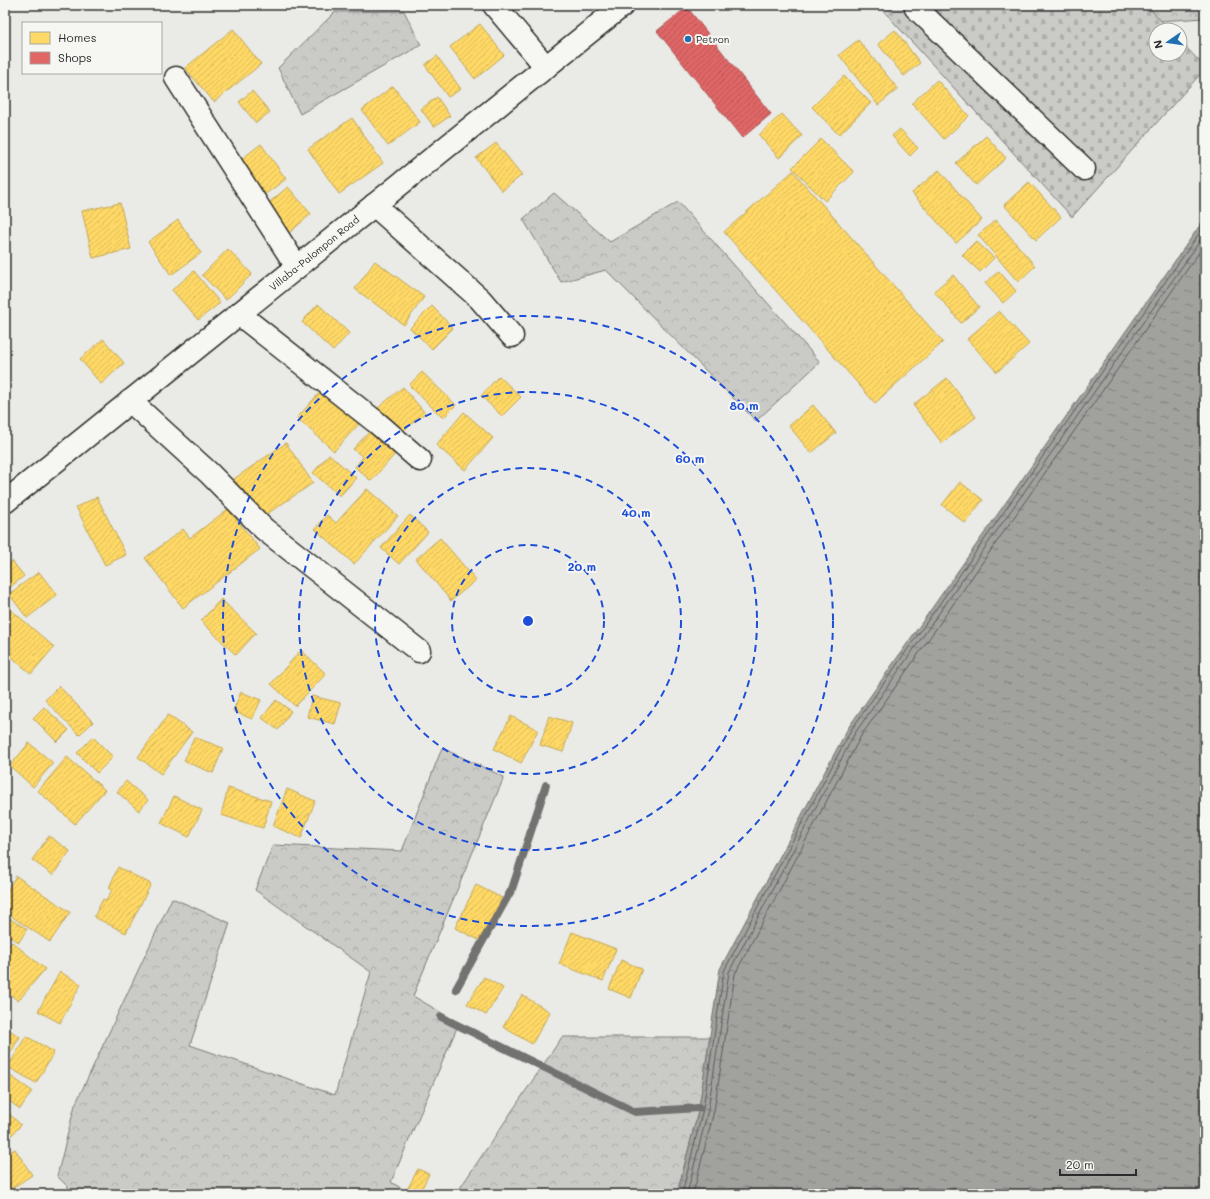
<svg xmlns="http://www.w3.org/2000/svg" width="1210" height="1199" font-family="Mali,sans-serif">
	<defs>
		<pattern id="forest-crowns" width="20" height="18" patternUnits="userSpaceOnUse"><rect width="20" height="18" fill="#cacac7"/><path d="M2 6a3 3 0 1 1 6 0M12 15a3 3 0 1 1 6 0" fill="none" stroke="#aeaeab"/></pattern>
		<pattern id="cemetery-stones" width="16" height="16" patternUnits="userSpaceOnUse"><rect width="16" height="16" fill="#cacac7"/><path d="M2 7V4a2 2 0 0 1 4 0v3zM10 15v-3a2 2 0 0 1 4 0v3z" fill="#aeaeab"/></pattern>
		<pattern id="water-ripples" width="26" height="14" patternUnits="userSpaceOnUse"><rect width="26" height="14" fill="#a1a19e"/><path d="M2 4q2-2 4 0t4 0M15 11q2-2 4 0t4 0" fill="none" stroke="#838381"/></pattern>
		<pattern id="homes-hatch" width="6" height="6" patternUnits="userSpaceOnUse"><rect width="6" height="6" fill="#ffd966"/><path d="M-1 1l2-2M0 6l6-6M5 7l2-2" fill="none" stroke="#dbba59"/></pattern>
		<pattern id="shops-hatch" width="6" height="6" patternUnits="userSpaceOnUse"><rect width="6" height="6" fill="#e06666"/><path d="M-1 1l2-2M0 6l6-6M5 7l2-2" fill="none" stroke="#b65454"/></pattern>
	</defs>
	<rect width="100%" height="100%" fill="#eaeae6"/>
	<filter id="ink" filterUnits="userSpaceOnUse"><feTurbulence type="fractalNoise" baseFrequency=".025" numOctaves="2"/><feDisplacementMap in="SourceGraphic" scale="8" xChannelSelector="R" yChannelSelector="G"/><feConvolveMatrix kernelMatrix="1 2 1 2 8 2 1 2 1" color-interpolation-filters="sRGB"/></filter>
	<g filter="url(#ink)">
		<!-- forest -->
		<path fill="url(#forest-crowns)" stroke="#7a7a79" d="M1114,5H1205V18L1128,23Z
			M404,11L421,45L300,114L278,68L335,12Z
			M554,193L610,242L678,202L820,362L756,421L606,270L561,282L523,219Z
			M442,748L504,777L413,996L459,1023L391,1182L411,1194H75L57,1176L75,1105L172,898L230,923L190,1045L335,1095L371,972L255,890L273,845L402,851Z
			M562,1037H710L699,1108L677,1194H456Z"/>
		<!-- cemetery -->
		<path fill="url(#cemetery-stones)" stroke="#7a7a79" d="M878,5H1146L1170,30H1156V54H1180V41L1205,67V69L1072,217Z"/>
		<!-- water -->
		<path fill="url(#water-ripples)" stroke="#727270" d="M1205,218V1194H677L699,1108L720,969L848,728Z"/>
		<!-- homes -->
		<path fill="url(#homes-hatch)" stroke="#bfa554" d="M480,24L504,55L475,79L450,47Z
			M233,29L261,64L214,102L185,68Z
			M895,30L920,63L904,76L878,44Z
			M858,40L898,89L878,105L839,55Z
			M437,56L461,89L448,97L425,65Z
			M844,76L871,103L839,135L812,107Z
			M937,80L969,116L944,139L912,103Z
			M393,86L420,122L388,146L362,110Z
			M252,91L270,112L256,123L239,102Z
			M437,97L450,116L434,127L421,109Z
			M782,114L802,136L779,158L759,135Z
			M352,118L383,163L339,194L308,149Z
			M900,129L918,148L910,156L892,136Z
			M986,136L1006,158L976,185L956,163Z
			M821,139L854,172L825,201L792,168Z
			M496,143L522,175L502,191L476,158Z
			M261,144L286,179L264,195L239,161Z
			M939,170L982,220L956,243L912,193Z
			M793,171L943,342L875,403L724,232Z
			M1029,182L1061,217L1036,240L1004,205Z
			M288,187L311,214L289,233L266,205Z
			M120,203L131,249L93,258L82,211Z
			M178,220L201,253L171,275L148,242Z
			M996,220L1035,266L1018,282L978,235Z
			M976,241L994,258L980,272L962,255Z
			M228,249L252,274L226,300L202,275Z
			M375,261L424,297L404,325L355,289Z
			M194,271L220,303L198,320L172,290Z
			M999,271L1016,291L1003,303L985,283Z
			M953,275L979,307L961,323L934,291Z
			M318,304L349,333L333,351L302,322Z
			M432,306L453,328L432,349L410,328Z
			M999,311L1029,344L997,372L967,339Z
			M103,339L124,363L101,384L80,359Z
			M422,372L456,405L443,418L409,385Z
			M499,376L521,397L502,416L481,396Z
			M947,378L976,417L942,443L913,405Z
			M403,387L425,413L399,434L378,408Z
			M322,390L359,424L334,451L297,418Z
			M813,405L836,433L811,453L789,426Z
			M464,412L493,438L465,470L436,445Z
			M371,430L396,453L371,481L355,467L363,457L353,449Z
			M286,443L313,483L261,518L234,479Z
			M329,454L356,478L340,496L313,473Z
			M960,482L983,500L965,523L942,505Z
			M367,489L398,516L354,564L315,529L327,515L336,523Z
			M97,497L126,555L105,565L76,507Z
			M228,509L260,549L183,608L145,558L183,529L190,538Z
			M410,515L428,532L399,564L381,548Z
			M440,538L476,580L451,601L416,559Z
			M12,561L24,576L5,591V567Z
			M39,572L57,595L27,618L9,594Z
			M221,599L256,633L236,655L201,621Z
			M9,608L54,647L31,674L5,651V613Z
			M301,650L326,674L295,706L271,684Z
			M59,686L93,722L79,735L45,700Z
			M241,692L261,700L252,719L233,711Z
			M312,696L341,703L335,724L307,717Z
			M276,700L291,711L278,730L262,718Z
			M44,707L69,730L57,742L33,718Z
			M168,715L192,732L161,774L138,757Z
			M511,716L538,730L521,763L494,749Z
			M549,716L572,723L563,752L540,745Z
			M93,737L113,757L97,773L77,753Z
			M194,737L223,748L213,773L184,761Z
			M29,743L53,763L33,787L10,766Z
			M67,757L105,790L75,824L38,791Z
			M126,781L148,800L139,811L117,792Z
			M228,788L271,801L263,828L221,815Z
			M287,789L315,801L301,838L273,826Z
			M174,796L202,810L189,837L161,823Z
			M49,836L70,851L53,875L32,860Z
			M118,867L151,884L126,933L94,917L103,899L106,901L112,890L109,888Z
			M16,876L70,912L50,942L5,912V894Z
			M476,885L502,898L481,941L455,928Z
			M5,916L27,929L19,942L5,934Z
			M572,932L616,949L603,981L559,964Z
			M12,942L45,969L18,1001L5,990V951Z
			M621,960L642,969L631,998L609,989Z
			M60,972L81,984L60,1023L38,1011Z
			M484,977L503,988L486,1015L467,1004Z
			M522,995L550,1012L532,1044L503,1027Z
			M5,1027L20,1037L5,1061Z
			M26,1036L54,1052L36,1083L8,1067Z
			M5,1072L32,1091L20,1109L5,1098Z
			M5,1110L21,1125L5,1142Z
			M15,1149L32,1175L5,1193V1155Z
			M418,1169L429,1174L419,1194H415L407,1190Z"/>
		<!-- shops -->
		<path fill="url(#shops-hatch)" stroke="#aa5454" d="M687,7L771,114L742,138L657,31Z"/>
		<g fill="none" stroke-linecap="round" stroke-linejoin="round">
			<!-- shore -->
			<path stroke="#5a5a59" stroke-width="1" d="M682,1194L703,1109L724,971L851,730L1205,225
				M687,1194L708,1110L729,972L855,733L1205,234
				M693,1194L714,1111L735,974L861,736L1205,244"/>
			<!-- stream -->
			<path stroke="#727270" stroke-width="8" d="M456,989L512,889L546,785
				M441,1017L635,1112L699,1108"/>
			<defs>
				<path id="minor" d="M494,5L546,67
					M917,5L916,8L1084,169
					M176,78L297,267
					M374,205L480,299L512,336
					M239,314L376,422L420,460
					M130,401L209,473L264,529L419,651"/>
				<path id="major" d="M5,502L623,5"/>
			</defs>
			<!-- minor casing -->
			<use href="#minor" stroke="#2b2b2b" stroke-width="25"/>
			<!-- major casing -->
			<use href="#major" stroke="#2b2b2b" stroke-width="25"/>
			<!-- minor -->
			<use href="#minor" stroke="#f6f6f2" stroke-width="22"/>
			<!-- major -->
			<use href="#major" stroke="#f6f6f2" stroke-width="22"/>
		</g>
	</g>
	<!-- distance rings -->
	<g fill="none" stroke="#1d4ed8" stroke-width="2" stroke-dasharray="7 5">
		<circle cx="528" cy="621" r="76"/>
		<circle cx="528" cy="621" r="153"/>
		<circle cx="528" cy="621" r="229"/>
		<circle cx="528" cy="621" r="305"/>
	</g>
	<!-- markers -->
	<circle fill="#1f6fb2" stroke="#f6f6f2" stroke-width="1.5" cx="688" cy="39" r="4"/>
	<g text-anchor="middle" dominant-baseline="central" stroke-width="4" stroke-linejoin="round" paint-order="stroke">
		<!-- poi labels -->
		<g font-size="10" fill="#2b2b2b" stroke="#f6f6f2" text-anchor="start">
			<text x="696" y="39">Petron</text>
		</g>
		<!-- street labels -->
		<g font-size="10" fill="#2b2b2b" stroke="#f6f6f2">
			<text transform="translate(314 253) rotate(-39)">Villaba-Palompon Road</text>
		</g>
	</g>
	<circle cx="528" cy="621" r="6" fill="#1d4ed8" stroke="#f6f6f2" stroke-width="2"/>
	<g font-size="12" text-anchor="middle" font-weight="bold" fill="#1d4ed8" stroke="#f6f6f2" stroke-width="4" stroke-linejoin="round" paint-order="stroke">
		<text x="744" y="410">80 m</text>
		<text x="690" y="463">60 m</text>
		<text x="636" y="517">40 m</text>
		<text x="582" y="571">20 m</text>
	</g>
	<!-- margin -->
	<rect width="1210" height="1199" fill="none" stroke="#f6f6f2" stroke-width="20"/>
	<rect x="10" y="10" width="1190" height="1179" fill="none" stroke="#2b2b2b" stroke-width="1.5" filter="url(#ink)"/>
	<!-- legend -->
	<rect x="22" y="22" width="140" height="52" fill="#f6f6f2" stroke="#a5a5a2"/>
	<rect x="30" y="32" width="20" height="12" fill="#ffd966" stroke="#a5a5a2"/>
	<text x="58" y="42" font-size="12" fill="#2b2b2b">Homes</text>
	<rect x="30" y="52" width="20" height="12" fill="#e06666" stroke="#a5a5a2"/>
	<text x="58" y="62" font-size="12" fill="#2b2b2b">Shops</text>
	<!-- north arrow -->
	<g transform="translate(1168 42) rotate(257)"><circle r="19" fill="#f6f6f2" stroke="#a5a5a2"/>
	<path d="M0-3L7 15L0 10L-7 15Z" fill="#1f6fb2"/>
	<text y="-6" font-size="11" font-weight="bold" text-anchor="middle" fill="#2b2b2b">N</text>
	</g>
	<!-- scale -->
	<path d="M1060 1169v6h76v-6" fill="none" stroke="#2b2b2b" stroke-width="2"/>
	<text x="1066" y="1169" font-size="12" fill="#2b2b2b" stroke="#f6f6f2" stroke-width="3" paint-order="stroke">20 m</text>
</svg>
